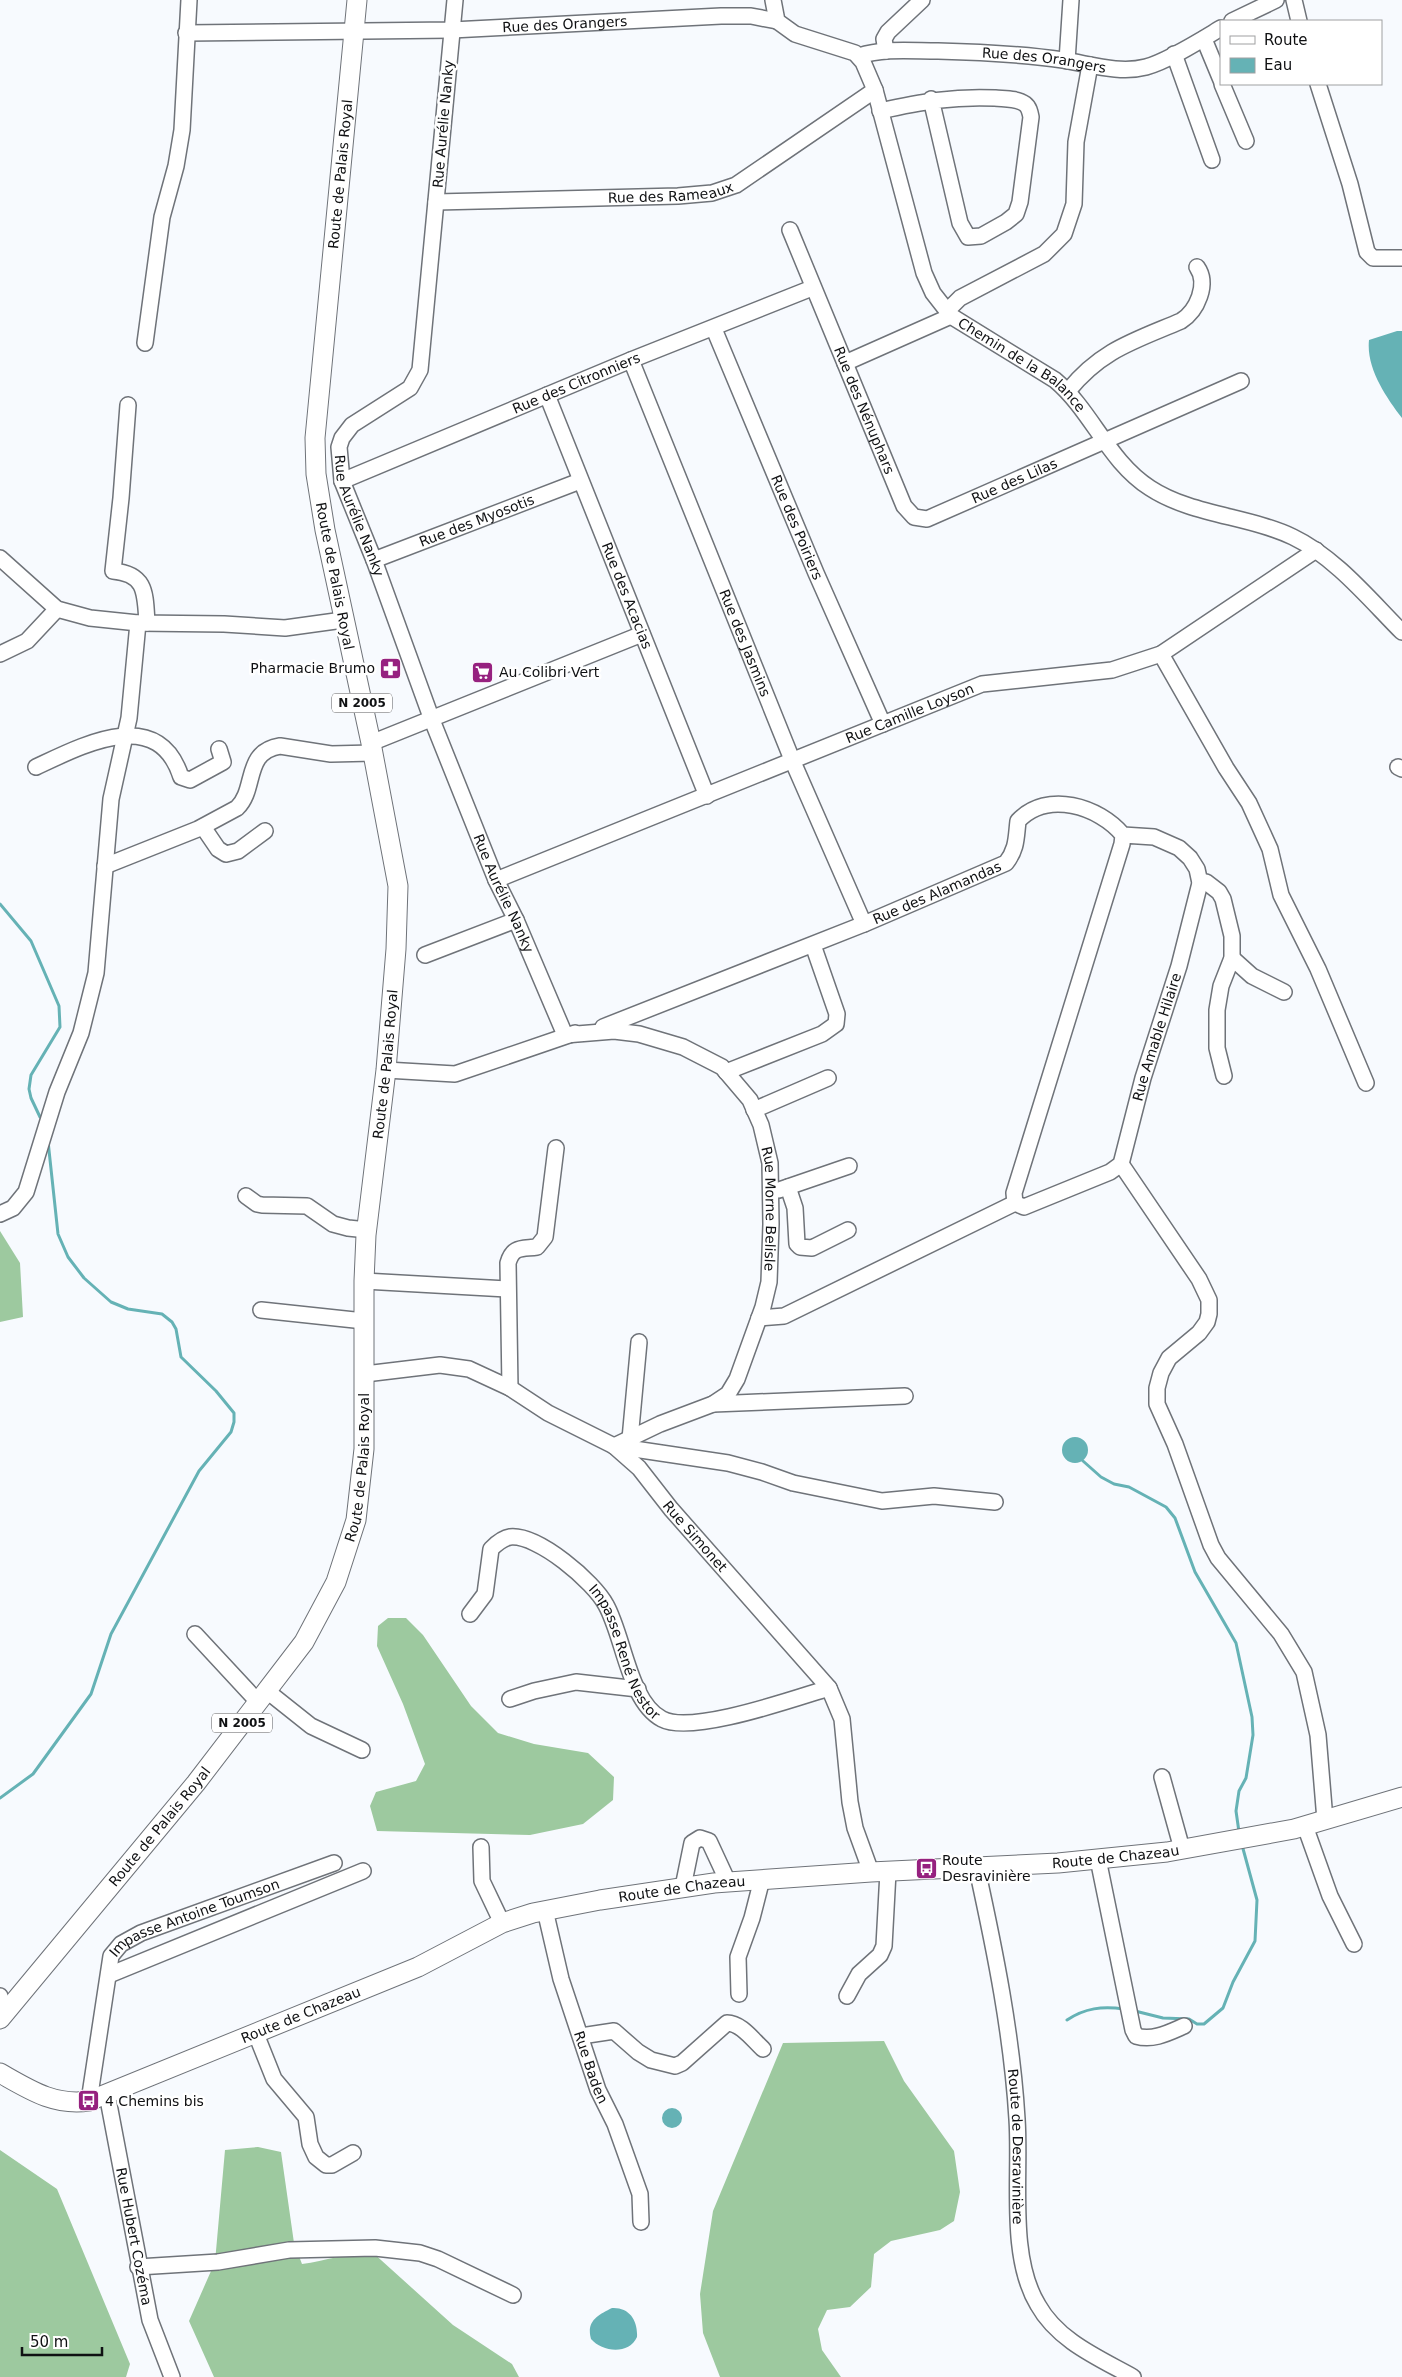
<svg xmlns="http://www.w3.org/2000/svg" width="1402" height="2377" font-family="'DejaVu Sans',sans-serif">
	<rect width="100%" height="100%" fill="#f7fafe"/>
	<!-- forest -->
	<path fill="#9dc99f" d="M0,1231L20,1263L23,1317L0,1322Z
		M388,1618H406L423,1635L471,1706L498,1733L534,1744L588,1753L614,1777L613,1800L583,1824L530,1835L377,1831L370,1806L376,1792L416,1781L425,1764L403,1704L377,1646L378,1626Z
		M884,2041L904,2081L954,2151L960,2192L954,2221L940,2230L891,2241L874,2254L871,2287L850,2307L827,2310L818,2329L822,2350L841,2377H720L703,2333L700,2294L713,2211L783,2043Z
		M258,2147L281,2152L294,2243L302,2264C325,2261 348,2253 371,2251L453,2325L512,2364L519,2377H214L189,2321L215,2262L225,2150Z
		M0,2150L57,2189L130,2364L126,2377H0Z"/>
	<!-- water -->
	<path fill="#65b2b5" d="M1397,331H1402V418C1386,397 1366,368 1369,340Z
		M1062 1450a13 13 0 1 1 26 0a13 13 0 1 1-26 0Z
		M662 2118a10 10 0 1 1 20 0a10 10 0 1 1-20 0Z
		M612,2308C629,2307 638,2320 637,2337C629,2355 602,2352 591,2339C586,2321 598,2315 612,2308Z"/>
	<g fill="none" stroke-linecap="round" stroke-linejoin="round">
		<!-- stream -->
		<path stroke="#65b2b5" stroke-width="3" d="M0,904L31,941L59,1006L60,1027L31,1075L29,1089L31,1098L40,1117
			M1083,1461L1101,1477L1114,1484L1129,1487L1166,1507L1175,1518L1195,1572L1236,1643L1252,1717L1253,1735L1246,1778L1239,1791L1236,1811L1239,1832
			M0,1798L33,1774L91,1694L111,1634L199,1471L231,1432L234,1422V1413L216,1391L181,1357L176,1329L172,1322L162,1314L128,1309L111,1302L84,1278L68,1257L58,1234L48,1141
			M1135,2011L1163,2018L1189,2019L1197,2024H1204L1223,2008L1233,1982L1255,1941L1257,1900L1242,1845
			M1067,2020C1085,2008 1102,2006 1124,2009"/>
		<defs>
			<g id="minor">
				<path id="s1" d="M455,0L420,370L410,388L352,425L342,438L339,447L342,481L374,560L432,720L496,880L516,920L565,1035L614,1031L639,1034L683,1047L722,1067L750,1100L761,1125L770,1163L771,1224L769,1282L763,1307L737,1379L728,1394L713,1404L660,1424L614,1446"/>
				<path id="s2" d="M773,0L777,21L795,34L855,53L863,62L875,90L924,273L933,293L951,316L1055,380C1092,411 1108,461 1150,488C1191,515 1249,516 1293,537C1335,557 1370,600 1402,632"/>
				<path d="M1294,0L1299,21"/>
				<path d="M1232,21L1276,0"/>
				<path id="s3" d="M186,33L452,30L721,16H751L777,21"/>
				<path d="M1204,39L1221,80"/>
				<path d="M886,51L884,39L888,32L922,0"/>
				<path d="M1174,54L1212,160"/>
				<path id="s4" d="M859,56C884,48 911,51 938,51C981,52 1021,54 1063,60C1090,64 1119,74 1146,67C1168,61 1201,40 1221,28"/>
				<path d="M1067,61L1071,0"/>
				<path d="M1222,84L1246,141"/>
				<path d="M1318,84L1350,184L1367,252L1373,258H1402"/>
				<path d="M880,111C921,102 953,96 995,98C1004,99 1017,98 1025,104C1029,107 1030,112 1031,117L1020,202L1016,214L1006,222L981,236L968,237L960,223L931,99"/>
				<path id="s5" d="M436,202L678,196L712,193L736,185L875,90"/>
				<path id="s6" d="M790,230L904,506L914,517L927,519L1241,381"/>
				<path d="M947,311L960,298L1044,254L1064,234L1074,204L1076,142L1090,65"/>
				<path id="s7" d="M714,329L816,573L883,724"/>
				<path d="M145,343L162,217L176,166L182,130L189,0"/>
				<path id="s8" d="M631,360L793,762L864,924"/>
				<path d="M845,363L951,316"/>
				<path d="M1068,391C1101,350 1134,341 1181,321C1197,311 1209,284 1197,267"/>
				<path id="s9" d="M547,395L707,796"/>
				<path d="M128,405L121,498L113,571C147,574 145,594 147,623"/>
				<path id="s10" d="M342,481L631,360L812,288"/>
				<path d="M0,558L57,609L90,618L138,623L224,624L285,628L343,620"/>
				<path id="s11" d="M374,560L580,481"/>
				<path d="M0,654L27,641L57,609"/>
				<path d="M1161,654L1226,768L1249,803L1270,849L1281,895L1318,969L1366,1083"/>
				<path d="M371,743L642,634"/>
				<path d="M36,767C83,745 158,705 181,777L190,780L223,762L219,749"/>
				<path d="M1398,767L1402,769"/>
				<path d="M203,827L218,849L226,854L238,851L265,831"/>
				<path d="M105,866L198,829L237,808C257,789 243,752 280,746L331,754L373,753"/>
				<path id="s12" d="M496,880L982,684L1112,670L1161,654L1316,550"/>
				<path d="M1200,883L1206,882L1219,892L1223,899L1232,936V958L1221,986L1217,1010V1048L1224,1076"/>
				<path d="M425,955L516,920"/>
				<path d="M1232,958L1252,976L1284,992"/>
				<path id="s13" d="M603,1027L864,924L1006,863C1017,849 1016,838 1018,821C1047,790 1099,806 1123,835L1122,844L1014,1193L1015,1203L1024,1207L1110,1172L1121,1164L1143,1078L1179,966L1200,883L1197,869L1190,858L1179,848L1154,837L1123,835"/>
				<path d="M386,1070L455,1074L575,1033"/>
				<path d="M726,1072L822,1034L836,1024L837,1014L813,945"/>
				<path d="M754,1110L828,1078"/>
				<path d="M1121,1164L1199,1279L1209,1300V1314L1207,1322L1199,1333L1169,1358L1161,1373L1157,1388V1404L1175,1444L1211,1545L1218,1558L1281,1634L1304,1672L1318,1735L1325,1820"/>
				<path d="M788,1187L795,1208L797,1244L800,1247L812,1248L848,1230"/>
				<path d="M779,1190L849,1166"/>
				<path d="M246,1196L257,1204L262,1205L307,1206L333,1224L348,1228L367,1230"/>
				<path d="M0,1214L13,1208L26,1192L57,1092L81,1033L96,973L111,799L129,718L138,623"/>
				<path d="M364,1281L507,1289"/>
				<path d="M261,1310L364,1321"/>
				<path d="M759,1318L784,1316L1015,1203"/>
				<path id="s14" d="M365,1374L440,1365L469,1369L510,1388L548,1413L614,1446L639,1468L671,1509L829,1688L842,1719L850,1802L855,1828L871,1872"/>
				<path d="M510,1388L508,1263C513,1246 521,1249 537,1247L545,1237L556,1148"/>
				<path d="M713,1404L905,1396"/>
				<path d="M630,1439L639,1342"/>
				<path d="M614,1446L728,1463L762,1472L793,1483L882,1501L934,1496L995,1502"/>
				<path id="s15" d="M470,1614L485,1594L491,1549C496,1544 503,1538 510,1537C538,1534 594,1582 606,1605C624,1637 629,1702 662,1719C692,1735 795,1698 829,1688"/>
				<path d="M195,1634L258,1702"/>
				<path d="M267,1691L311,1726L362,1750"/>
				<path d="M510,1699L534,1691L576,1682L638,1689"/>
				<path d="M1162,1777L1182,1849"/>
				<path d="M1305,1826L1330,1896L1354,1944"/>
				<path d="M481,1847L482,1881L502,1923"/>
				<path d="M1098,1859L1133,2030L1136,2036C1153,2041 1168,2033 1184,2026"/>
				<path id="s16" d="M977,1869C995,1951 1012,2035 1017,2119C1021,2175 1008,2256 1038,2305C1058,2341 1099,2358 1133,2377"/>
				<path d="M683,1887L692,1843L700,1838L709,1841L728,1882"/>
				<path id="s17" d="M545,1910L561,1979L598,2090L615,2124L640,2194L641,2222"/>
				<path d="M109,1975L363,1871"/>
				<path d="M739,1994L738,1957L752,1918L762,1879"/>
				<path d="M0,1996L3,2015"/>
				<path d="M847,1996L859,1974L880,1955L884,1946L888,1872"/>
				<path d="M256,2034L274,2079L306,2117L310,2144L316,2157L326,2165H332L353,2153"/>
				<path d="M581,2036L614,2031L638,2052L651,2060L675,2066L682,2063L727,2023C741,2023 753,2040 763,2049"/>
				<path id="s18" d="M107,2094L150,2320L172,2377"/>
				<path id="s19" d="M89,2101L111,1956L121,1944L141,1933L334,1863"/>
				<path d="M138,2267L218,2262L289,2250L375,2248L420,2253L438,2259L513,2295"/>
			</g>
			<g id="major">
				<path id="s20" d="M0,2019L196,1783L304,1642L336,1582L356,1520L364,1449V1281L366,1235L386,1070L396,949L398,886L371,743L325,530L316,474L315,438L357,0"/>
				<path id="s21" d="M0,2073C30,2090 54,2106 89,2101L418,1967L502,1923L533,1913L600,1900L714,1883L871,1872L1058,1863L1167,1852L1294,1829L1402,1797"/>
			</g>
		</defs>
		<!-- minor casing -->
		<use href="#minor" stroke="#6f7379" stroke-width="18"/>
		<!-- major casing -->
		<use href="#major" stroke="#6f7379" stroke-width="21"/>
		<!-- minor -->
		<use href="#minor" stroke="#fff" stroke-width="15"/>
		<!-- major -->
		<use href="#major" stroke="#fff" stroke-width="19"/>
	</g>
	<!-- icons -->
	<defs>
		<symbol id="pharmacy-square" viewBox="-11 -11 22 22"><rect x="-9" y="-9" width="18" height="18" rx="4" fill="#96217f" stroke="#fff"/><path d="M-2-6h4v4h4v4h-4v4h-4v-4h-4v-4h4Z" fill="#fff"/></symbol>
		<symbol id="supermarket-square" viewBox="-11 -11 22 22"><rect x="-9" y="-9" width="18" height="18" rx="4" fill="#96217f" stroke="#fff"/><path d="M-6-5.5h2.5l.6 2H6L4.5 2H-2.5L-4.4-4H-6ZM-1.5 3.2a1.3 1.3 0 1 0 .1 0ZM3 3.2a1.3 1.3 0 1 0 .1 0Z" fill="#fff"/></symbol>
		<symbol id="bus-square" viewBox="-11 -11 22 22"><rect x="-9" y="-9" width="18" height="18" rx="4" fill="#96217f" stroke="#fff"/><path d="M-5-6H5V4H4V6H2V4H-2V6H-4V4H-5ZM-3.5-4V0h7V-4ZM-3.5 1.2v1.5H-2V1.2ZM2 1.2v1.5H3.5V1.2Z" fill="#fff"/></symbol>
	</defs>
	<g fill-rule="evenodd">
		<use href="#pharmacy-square" x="378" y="656" width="25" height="25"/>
		<use href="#supermarket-square" x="470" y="660" width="25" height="25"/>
		<use href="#bus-square" x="914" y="1856" width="25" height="25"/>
		<use href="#bus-square" x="76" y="2088" width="25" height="25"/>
	</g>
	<g text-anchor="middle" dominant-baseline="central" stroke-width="5" stroke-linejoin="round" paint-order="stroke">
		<!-- shield labels -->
		<g fill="#fff" stroke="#58585a" stroke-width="1">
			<rect x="332" y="693.5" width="60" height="19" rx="4"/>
			<rect x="212" y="1713.5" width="60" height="19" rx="4"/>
		</g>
		<g font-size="12" font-weight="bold" fill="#101113">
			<text x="362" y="703">N 2005</text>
			<text x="242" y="1723">N 2005</text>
		</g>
		<!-- street labels -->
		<g font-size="14" fill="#101113" stroke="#fff">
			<text stroke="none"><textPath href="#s3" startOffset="379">Rue des Orangers</textPath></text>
			<text stroke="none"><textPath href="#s4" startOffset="186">Rue des Orangers</textPath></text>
			<text transform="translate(443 124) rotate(-85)">Rue Aurélie Nanky</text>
			<text stroke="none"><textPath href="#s20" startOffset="1975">Route de Palais Royal</textPath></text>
			<text stroke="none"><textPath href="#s5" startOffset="235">Rue des Rameaux</textPath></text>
			<text stroke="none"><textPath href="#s2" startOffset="476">Chemin de la Balance</textPath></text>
			<text stroke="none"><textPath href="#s10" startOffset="254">Rue des Citronniers</textPath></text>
			<text stroke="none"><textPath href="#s6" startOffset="195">Rue des Nénuphars</textPath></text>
			<text stroke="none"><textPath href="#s6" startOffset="422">Rue des Lilas</textPath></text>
			<text stroke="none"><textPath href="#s1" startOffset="559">Rue Aurélie Nanky</textPath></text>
			<text stroke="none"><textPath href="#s11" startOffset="110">Rue des Myosotis</textPath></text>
			<text stroke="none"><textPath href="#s7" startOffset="215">Rue des Poiriers</textPath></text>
			<text transform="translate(335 576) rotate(79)">Route de Palais Royal</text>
			<text stroke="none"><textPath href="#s9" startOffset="216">Rue des Acacias</textPath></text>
			<text stroke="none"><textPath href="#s8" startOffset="305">Rue des Jasmins</textPath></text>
			<text stroke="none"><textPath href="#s12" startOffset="446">Rue Camille Loyson</textPath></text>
			<text stroke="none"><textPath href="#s13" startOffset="360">Rue des Alamandas</textPath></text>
			<text stroke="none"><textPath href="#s1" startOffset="964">Rue Aurélie Nanky</textPath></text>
			<text stroke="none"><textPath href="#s13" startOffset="1231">Rue Amable Hilaire</textPath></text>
			<text stroke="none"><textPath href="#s20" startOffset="1075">Route de Palais Royal</textPath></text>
			<text stroke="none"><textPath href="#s1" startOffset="1438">Rue Morne Belisle</textPath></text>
			<text stroke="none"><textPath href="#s20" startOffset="670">Route de Palais Royal</textPath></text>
			<text stroke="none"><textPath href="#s14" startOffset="391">Rue Simonet</textPath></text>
			<text stroke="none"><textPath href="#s15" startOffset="265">Impasse René Nestor</textPath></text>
			<text stroke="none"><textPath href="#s20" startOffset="250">Route de Palais Royal</textPath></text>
			<text stroke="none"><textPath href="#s21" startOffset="1164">Route de Chazeau</textPath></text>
			<text stroke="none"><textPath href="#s21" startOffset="729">Route de Chazeau</textPath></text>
			<text stroke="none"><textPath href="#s19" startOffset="240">Impasse Antoine Toumson</textPath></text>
			<text stroke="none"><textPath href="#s21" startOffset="324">Route de Chazeau</textPath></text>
			<text stroke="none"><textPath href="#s17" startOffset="164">Rue Baden</textPath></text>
			<text stroke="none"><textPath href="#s16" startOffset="281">Route de Desravinière</textPath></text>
			<text stroke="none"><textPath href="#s18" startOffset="145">Rue Hubert Cozéma</textPath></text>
		</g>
		<!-- poi labels -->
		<g font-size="14" fill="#101113" stroke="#fff" text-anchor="start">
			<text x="375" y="668" text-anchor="end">Pharmacie Brumo</text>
			<text x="499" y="672">Au Colibri Vert</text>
			<text x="942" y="1860">Route<tspan x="942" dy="16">Desravinière</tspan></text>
			<text x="105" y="2101">4 Chemins bis</text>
		</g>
	</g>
	<!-- legend -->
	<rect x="1220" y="20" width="162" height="65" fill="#ffffff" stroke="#9fa0a1"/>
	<rect x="1230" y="36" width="25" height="8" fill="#ffffff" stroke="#9fa0a1"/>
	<text x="1264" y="45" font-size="15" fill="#101113">Route</text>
	<rect x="1230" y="58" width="25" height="15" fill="#65b2b5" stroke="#9fa0a1"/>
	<text x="1264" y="70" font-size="15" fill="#101113">Eau</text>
	<!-- scale -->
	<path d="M22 2347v8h80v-8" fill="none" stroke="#101113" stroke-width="2.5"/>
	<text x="30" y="2347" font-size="15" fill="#101113" stroke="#ffffff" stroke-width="4" paint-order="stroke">50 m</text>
</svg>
